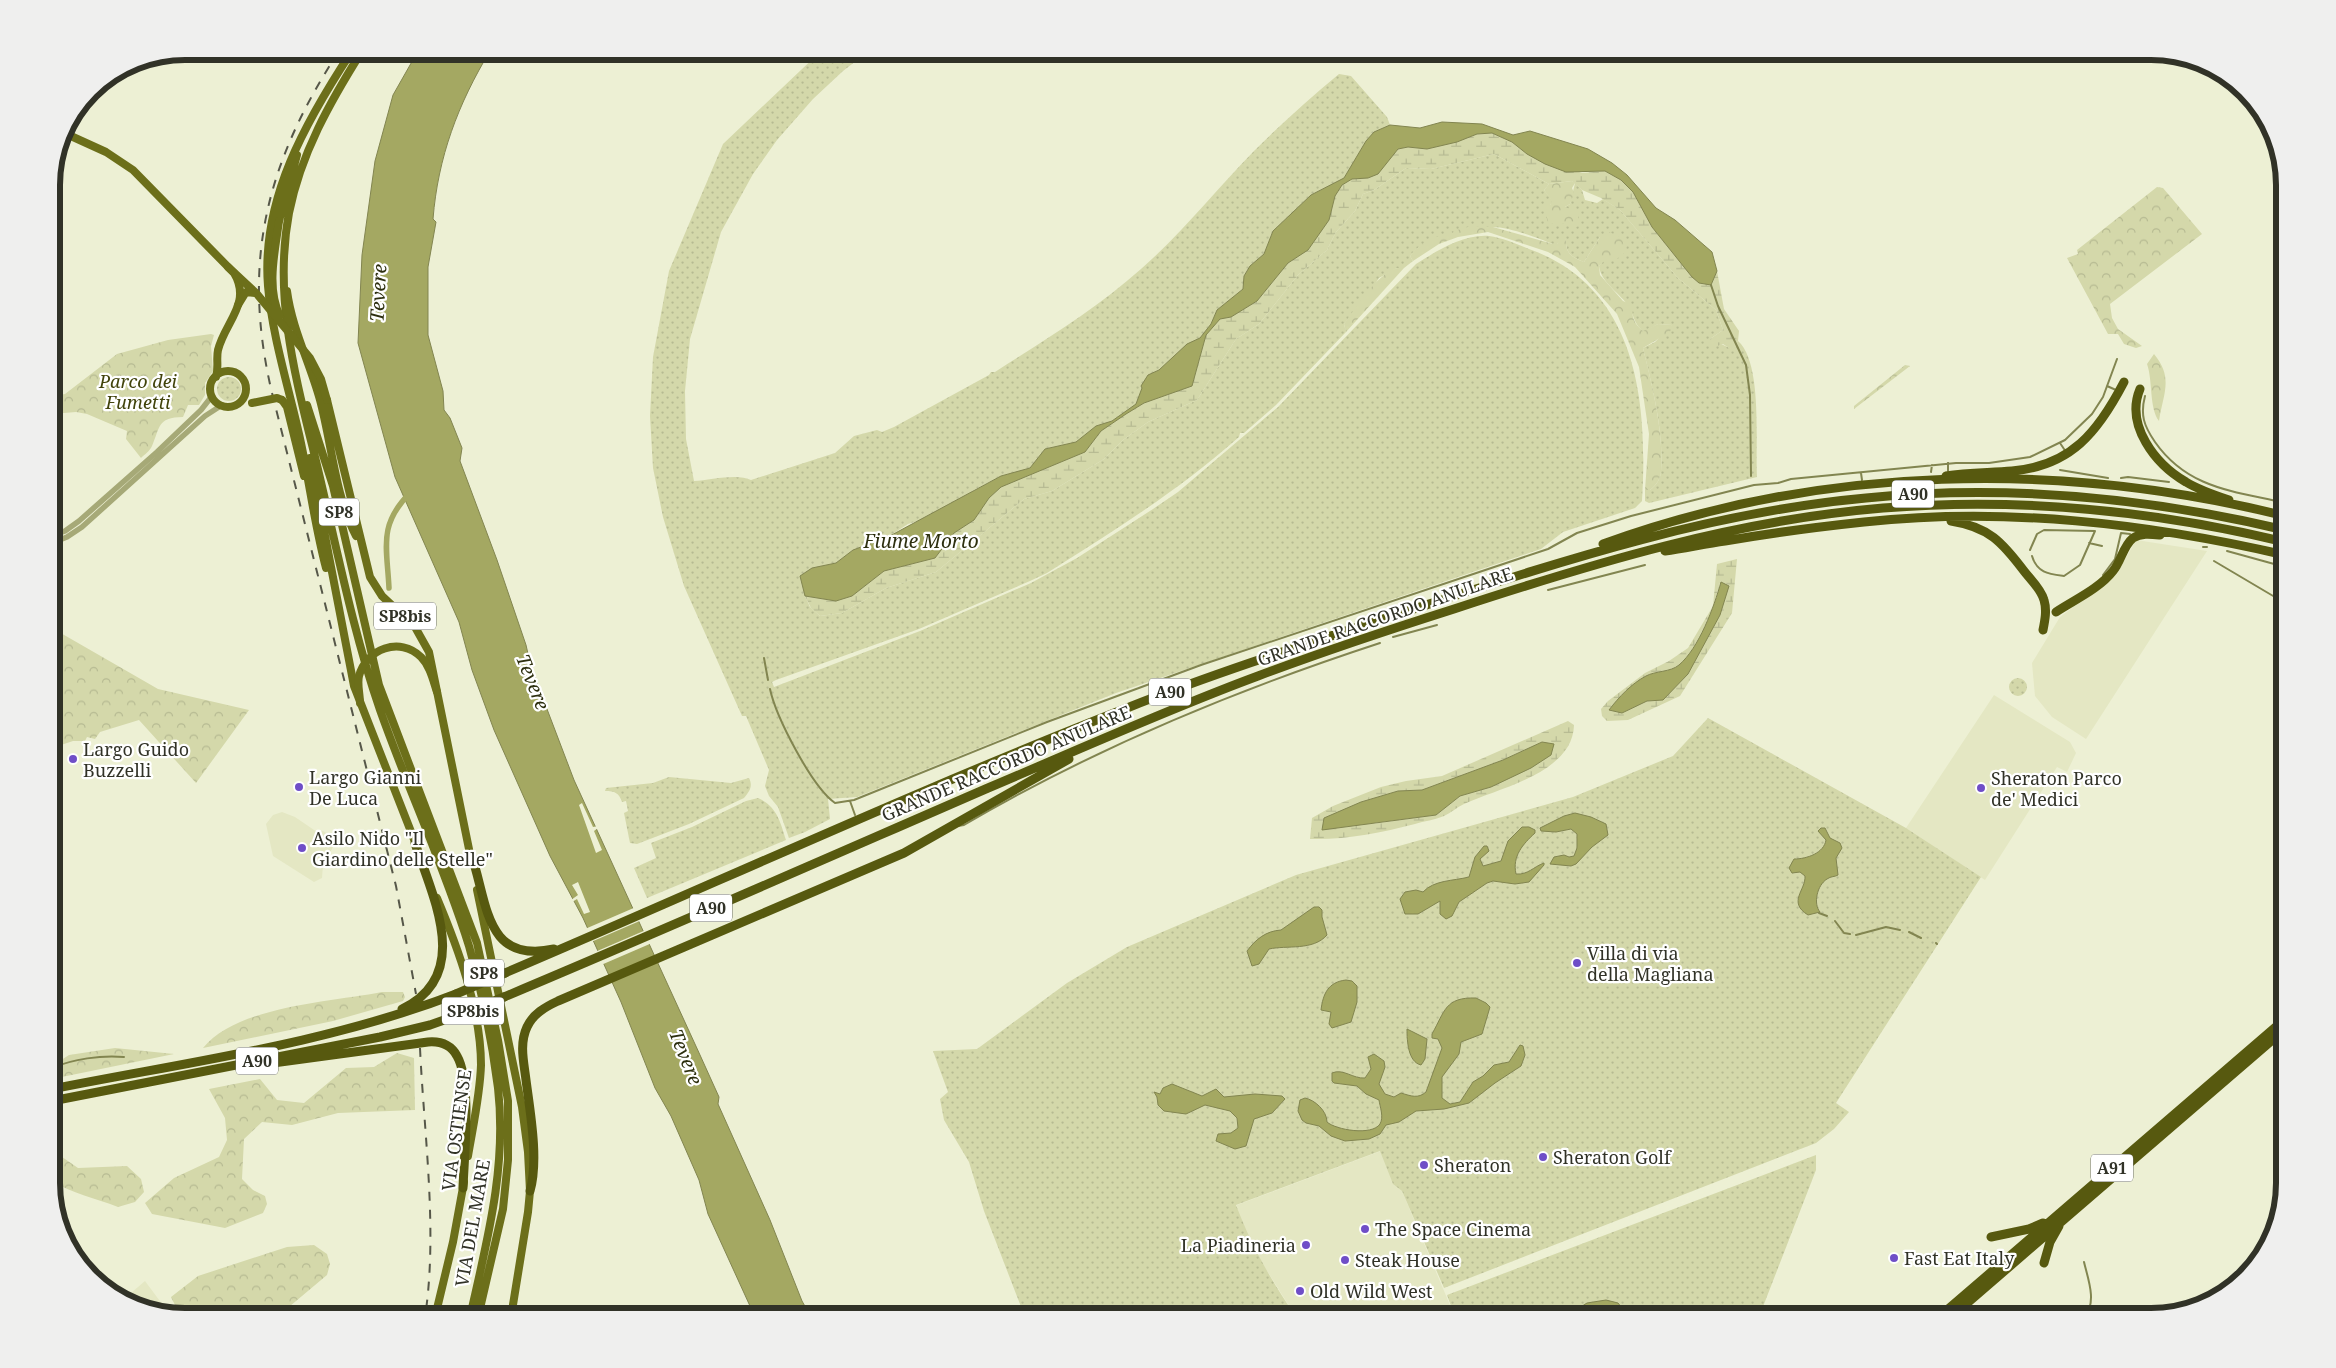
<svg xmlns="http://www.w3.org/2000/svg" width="2336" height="1368" font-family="'Noto Serif',serif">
	<defs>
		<pattern id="grass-dots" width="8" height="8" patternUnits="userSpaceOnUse" patternTransform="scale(1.25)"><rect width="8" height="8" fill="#d4d8aa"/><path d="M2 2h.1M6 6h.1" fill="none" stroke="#b6ba92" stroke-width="1.8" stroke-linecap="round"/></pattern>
		<pattern id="forest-crowns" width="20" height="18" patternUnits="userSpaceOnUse" patternTransform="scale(1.25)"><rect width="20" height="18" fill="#d4d8aa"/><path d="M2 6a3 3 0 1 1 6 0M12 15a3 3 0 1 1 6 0" fill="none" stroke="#b6ba92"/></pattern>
		<pattern id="wetland-marsh" width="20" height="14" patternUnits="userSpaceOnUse" patternTransform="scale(1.25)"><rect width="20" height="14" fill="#d4d8aa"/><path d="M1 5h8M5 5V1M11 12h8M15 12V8" fill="none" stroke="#b6ba92"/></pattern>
	</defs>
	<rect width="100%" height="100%" fill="#edf0d4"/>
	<!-- built -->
	<path fill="#e4e7c3" d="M2136,540L2207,551L2086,739L2052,717L2035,696L2032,663L2060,617L2117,574Z
		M1994,695L2070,742L2076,753L2067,772L2057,767L1985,880L1906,828Z
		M282,812L295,817L317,832L323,831L337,840L323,865L322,878L314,882L273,856L266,824L273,815Z
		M1381,1151L1393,1183L1402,1191L1455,1317H1296L1254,1250L1236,1208L1237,1205Z
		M145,1281L168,1312L136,1304L131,1293Z"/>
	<!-- grass -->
	<path fill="url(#grass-dots)" d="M821,51H869L843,71L813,99L777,140L753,174L721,232L690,339L685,391L686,439L694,481C710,480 738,473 751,480L835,453L854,436L877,430L882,432L894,427L989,375L991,372H995C1045,340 1096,309 1141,269C1182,233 1216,190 1254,151C1281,124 1309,99 1339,74L1351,76L1387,117L1390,125L1374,132L1366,141L1344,178L1311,195L1273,231L1264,254L1250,266L1244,276L1243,289L1217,310L1211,324L1200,338L1187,345L1159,370L1148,375L1137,404L1112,421L1096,426L1076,442L1045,449L1030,468L1001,476L974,490L961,499L921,520L908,524L888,537L853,550L836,563L812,568L805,596L810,607L820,616L842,613L886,588L936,572L1024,499L1052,491L1104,459L1123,440L1148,422L1197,400L1236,339L1259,324L1298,275L1327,250L1336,232L1355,211L1363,194L1374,190L1406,168L1431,169L1494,154L1549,184L1544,190L1553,201L1550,205H1543L1565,207L1570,204L1575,183L1582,190L1585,200L1597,203L1603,199L1620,210L1678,278L1716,310L1723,330L1710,339L1732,349L1738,341C1763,363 1755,444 1757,477L1649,503L1645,501V490H1650C1656,486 1661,478 1661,471C1664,431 1652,386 1643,348L1655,342L1672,325L1658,324L1644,332C1632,322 1635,315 1627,304C1618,292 1601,282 1599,266L1605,259H1617L1600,237L1584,262C1571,257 1565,253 1566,238L1557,244H1553C1538,238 1509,227 1493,227C1470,226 1424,237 1410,256L1413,261L1404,268H1397L1379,278L1372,289L1344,324L1346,332L1276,405L1244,433H1240L1239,437C1178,491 1115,530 1047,573L1030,581L919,629L776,680L772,682L774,687L920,631L1031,583L1077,558L1153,509L1178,492L1278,407L1416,264C1437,251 1463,234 1489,236C1503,238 1517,244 1529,249C1638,288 1648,402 1642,501L1635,508L1563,532L1541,549L1116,693L857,797L828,799L830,819L805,832L789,838L778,807L769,796L765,786L769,770L746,716H742L684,586L663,517L653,468L650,416L653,357L669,271L723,144Z
		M217 389a12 12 0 1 1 24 0a12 12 0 1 1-24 0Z
		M2009 687a9 9 0 1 1 18 0a9 9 0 1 1-18 0Z
		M1708,718L1906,828L1981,877L1836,1103L1849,1112L1834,1129L1816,1143L1444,1288L1402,1191L1393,1184L1380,1151L1236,1205C1253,1249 1270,1278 1296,1317H1025L984,1211L969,1162L944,1120L940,1099L948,1092L933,1051L977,1049L1067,983L1127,947L1296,875L1573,797L1673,756Z
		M669,777L731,783L749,778C753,786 750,791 744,798L689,824L637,844L630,843L624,813L628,811L626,801L622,802C619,793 615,791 605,791L606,788L653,783Z
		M758,798C777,807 780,821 786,840L647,898L634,868L656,858L651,843L692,827L746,801Z
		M1816,1155V1170L1759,1317H1455L1447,1295Z"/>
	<!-- forest -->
	<path fill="url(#forest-crowns)" d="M1572,181L1575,183L1572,188L1574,193L1570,204L1565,207L1577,212L1580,225L1572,229L1565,223L1559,225L1548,223L1546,212L1540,208L1543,205H1550L1552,201L1544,190L1549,184Z
		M2157,187L2163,188L2202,234L2110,304L2112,318L2118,329L2142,346L2136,348L2124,344L2118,334H2108L2067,258L2078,254L2077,250Z
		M1471,226L1493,227L1553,244H1557L1563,237L1566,238C1565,253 1571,257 1584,262L1600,237L1609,232L1620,237L1627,245L1625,252L1617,259L1605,260L1599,266L1600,275L1623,301L1633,305C1631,317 1634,323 1643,331L1658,324L1672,325L1670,332L1643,348C1652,385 1664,432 1661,471C1661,478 1656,486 1650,490H1645L1649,434L1639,367L1617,314L1575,267L1548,252L1488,232L1458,237L1439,244L1413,261L1410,256C1423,238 1451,232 1471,226Z
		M1397,268H1404L1346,332L1344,324C1357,306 1377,274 1397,268Z
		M211,334L214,335L211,346L213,371L205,383V395L199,405H188L183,417C157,417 160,428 152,446C150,451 144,455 141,458L126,439L127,431L87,414L76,412L52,414V396L65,394L117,354L168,340Z
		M2154,354C2174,378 2163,394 2159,421C2149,408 2153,381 2147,364Z
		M1905,365L1910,366L1854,409V406Z
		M52,628L158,689L249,710L196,783L139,720L100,732L95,739L87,737L85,741H73L52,748Z
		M382,992H403L405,997L403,1001L333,1021L203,1048C237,1006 331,1002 382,992Z
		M115,1048L174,1054L52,1079V1066L69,1055Z
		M397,1053L414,1058L415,1110L338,1113L292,1125L262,1122L244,1139L242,1179L253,1190L265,1196L267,1204L263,1213L225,1228L152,1214L145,1203L174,1178L219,1157L227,1140L225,1118L209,1089L260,1079L277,1100L304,1103L346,1068L374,1067Z
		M52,1150L78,1168L127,1166L141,1179L144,1192L135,1202L118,1207C95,1198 73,1194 52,1181Z
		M314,1245L327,1254L330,1264L327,1275L277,1317H205L178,1311L171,1297L198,1276L287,1247Z"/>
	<!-- wetland -->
	<path fill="url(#wetland-marsh)" fill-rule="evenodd" d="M1492,133L1512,142L1527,154L1582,173L1605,171L1621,180L1633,192L1652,227L1692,277L1699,283L1711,285L1717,271L1724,309L1739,331L1738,341L1732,350L1723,344L1717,346L1711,344L1710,339L1723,330L1716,310L1678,278L1620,210L1601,198L1582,190L1572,181L1549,184L1494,154L1431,169L1406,168L1374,190L1363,194L1355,211L1336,232L1327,250L1298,275L1259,324L1236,339L1197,400L1148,422L1123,440L1104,459L1052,491L1024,499L936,572L886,588L842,613L820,616L811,608L805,596L836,601L852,596L884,571L935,558L954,533L974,520L989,498L1001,487L1085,452L1101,431L1126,414L1144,403L1192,386L1206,335L1220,319L1231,317L1257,301L1288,263L1308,250L1329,220L1335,196L1342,185L1352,179L1368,178L1377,174L1398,149L1408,147L1427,149L1457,142L1477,134Z
		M1737,559L1732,613L1680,696L1628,720L1607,721L1602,716L1601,709L1608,701L1645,673L1669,661L1688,648L1713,606L1717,564ZM1720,583L1729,586L1688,674L1663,700L1647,701L1622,713L1610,710C1619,695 1636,680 1653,674C1661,671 1673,670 1679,665C1698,648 1714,607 1720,583Z
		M1568,721L1574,725C1573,773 1499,788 1464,804C1457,807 1451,813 1444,816C1435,820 1424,821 1415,824C1380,833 1345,840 1310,839L1312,818L1333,806L1381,787L1406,781L1442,776ZM1542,742L1491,787L1460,796L1436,815L1371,824L1361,802L1398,791L1422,790L1503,760Z"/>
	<!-- water -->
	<path fill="#a4a862" stroke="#828550" d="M418,51H490C458,104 438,157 433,219L436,222L428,267V335L443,391L444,410L450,418L462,448L460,461L497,560L526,645L531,667L574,780L700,1055L719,1097L718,1104L770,1220L802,1301L811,1317H755L708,1214L699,1180L671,1116L655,1088L621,1002L583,918L550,856L494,730L472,670L459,622L395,477L358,343L362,255L375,161L393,95Z
		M1442,122L1482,124L1513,135L1530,131L1588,149L1612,163L1627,175L1656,208L1675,220L1712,252L1717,271L1711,285L1699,283L1692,277L1652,227L1633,192L1621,180L1605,171L1566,172L1545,164L1527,154L1512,142L1492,133L1477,134L1457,142L1427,149L1408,147L1398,149L1378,174L1368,178L1352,179L1342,185L1335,196L1329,220L1308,250L1288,263L1257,301L1231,317L1220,319L1206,335L1192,386L1144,403L1126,414L1101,431L1085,452L1001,487L989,498L974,520L954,533L935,558L884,571L852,596L836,601L805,596L800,576L812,568L836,563L853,550L888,537L1001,476L1030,468L1045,449L1076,442L1096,426L1112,421L1136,404L1142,388L1141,386L1148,375L1159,370L1187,344L1200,338L1211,324L1217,310L1243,289L1244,276L1250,266L1264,254L1273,231L1311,195L1344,178L1366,141L1374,132L1390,125L1420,128Z
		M1721,582L1729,586L1720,615L1688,674L1663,700L1647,701L1622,713L1609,710C1619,697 1631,684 1646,676C1655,671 1671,672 1679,665C1699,648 1714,607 1721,582Z
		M1542,742L1554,744L1551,755L1531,768L1491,787L1460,796L1436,815L1322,830L1324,818L1361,802L1398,791L1422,790L1503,760Z
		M1575,813L1591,817L1606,824L1608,835L1592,847L1576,864L1571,866L1550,864L1554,857L1564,855L1569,857L1574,856L1577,848V834L1571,829L1556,832L1541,831L1540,828L1564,816Z
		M1522,827H1529L1535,830V833C1523,844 1512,856 1516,874C1528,875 1533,867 1544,863V865L1529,882L1515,884L1493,881L1487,883L1459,902L1452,916L1446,919L1440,914V901L1418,914H1405L1400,899L1405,892L1416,890L1423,892C1434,880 1453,881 1469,877L1475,857L1484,846H1487L1489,851L1480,859L1483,866L1501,861L1508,841Z
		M1821,828H1825L1830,838L1840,843L1842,848L1836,858L1838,875C1835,877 1831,876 1827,879C1817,885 1813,904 1820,912L1808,915C1787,902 1806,890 1805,876L1800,872L1792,873L1789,868L1794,859C1807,859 1824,853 1826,840L1818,831Z
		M1314,907H1319L1322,910V917L1327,935C1313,951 1287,945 1269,949L1259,964L1252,966L1247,951C1256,939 1266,931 1281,930Z
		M1346,980L1352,981L1357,986V1002L1351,1022L1332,1028L1329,1024L1331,1012L1321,1010C1323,994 1328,982 1346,980Z
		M1476,998L1486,1003L1490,1007L1482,1034L1461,1042L1459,1054L1442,1077V1098L1450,1104L1460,1102L1473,1082L1483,1076L1494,1065L1509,1062L1520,1045L1523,1046L1525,1055L1521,1066L1495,1083L1469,1103L1444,1109L1416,1111L1399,1122L1386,1125L1380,1134L1369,1139L1345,1141L1331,1136L1319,1126L1306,1123L1302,1120L1298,1111L1300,1100L1305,1098C1315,1100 1327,1111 1327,1122C1336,1130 1372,1136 1380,1124C1384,1117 1380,1107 1379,1100L1366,1094L1357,1086L1334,1083L1332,1081V1073C1343,1068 1353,1079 1365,1078L1371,1069L1368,1057L1374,1054L1384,1061L1385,1067L1379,1084L1385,1094L1394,1097L1401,1093C1411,1096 1418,1099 1426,1092L1442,1048L1438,1039L1432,1038V1034C1445,1011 1445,997 1476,998Z
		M1407,1029L1427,1039L1425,1059L1421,1065C1408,1062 1407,1041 1407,1029Z
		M1172,1084L1202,1096L1216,1089L1224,1097L1255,1094L1282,1096L1285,1099L1272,1113L1254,1119L1246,1146L1235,1149L1216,1141L1218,1134L1231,1133L1238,1128L1237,1118L1230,1111L1205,1105L1186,1114L1164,1111L1158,1105L1157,1097L1154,1092L1160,1094L1163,1088Z
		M1606,1300L1618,1303L1626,1313V1317H1565L1587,1303Z"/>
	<!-- pier -->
	<path fill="#edf0d4" d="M582,803L593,827L598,826V828L594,831L602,850L596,853L579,805Z
		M578,882L590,912L584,914L577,899L572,902L571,900L578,895L572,885Z
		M636,907L642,920L591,942L585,929Z
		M646,930L652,943L601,965L595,952Z"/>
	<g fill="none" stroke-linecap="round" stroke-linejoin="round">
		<!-- stream -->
		<path stroke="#828550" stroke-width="2" d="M1711,285L1718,306L1746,365L1750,395L1751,476
			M2107,386L2116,390
			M2145,396C2140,415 2144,426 2155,442C2188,489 2234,491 2285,503
			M2060,443L2066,452
			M2060,470L2108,478
			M1948,471V463
			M1931,472L1932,465
			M1861,473L1862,480
			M2121,478L2128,477L2169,482
			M2089,543L2102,546
			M2203,547H2207
			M2030,550L2037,534L2044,530L2095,531L2080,565L2064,576C2049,574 2037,573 2032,556
			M2227,551L2285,567
			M2214,561L2285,603
			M2103,575L2115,559L2121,533L2130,534
			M1548,590L1645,565
			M1393,637L1437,625
			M764,658L768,680
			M770,689C776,717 812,787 835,803L854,800L1047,722L1201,665L1548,549L1577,533L1631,516L1754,485L1778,483L1791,479L1956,463H1989L2030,457L2065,440L2092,414L2103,397L2117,359
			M850,801L855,815
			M958,826L964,825C1095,748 1236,690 1380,643
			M1819,913L1827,916
			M1835,921L1844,933L1850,934
			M1909,932L1921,938
			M1856,935L1886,927L1900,930
			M1936,943L1937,944
			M52,1068C73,1059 101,1055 124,1057
			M2084,1262C2088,1279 2097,1301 2085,1317"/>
		<!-- canal -->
		<path stroke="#a4a862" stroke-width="5.5" d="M389,588C387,547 378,525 410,493"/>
		<!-- minor -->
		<path stroke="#a6a977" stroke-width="5.5" d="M52,536L65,531L79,521L157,452L201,410L212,396
			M52,543L67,537L82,527L205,416L222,405"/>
		<!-- major -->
		<path stroke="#6c6f1a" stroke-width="8" d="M362,51C330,102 301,153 289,213C273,298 296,379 316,461C336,544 352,629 380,710C408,789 444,866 469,946C482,991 492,1041 498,1088C507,1167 487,1241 470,1317
			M62,132L106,152L133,170L234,273C252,303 225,322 218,350C216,359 219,367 216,377
			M279,221L297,155
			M287,291C292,329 310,363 320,400C332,445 335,495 356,536
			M210 389a18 18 0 1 1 36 0a18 18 0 1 1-36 0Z
			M282,400L287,407L304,476
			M327,400L370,577L382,596L415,627L429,652L471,859
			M307,405L333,486L379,685L477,943L498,1040L508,1101V1160L503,1209L478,1317
			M310,458L354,686L417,847
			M326,568C314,523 309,478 299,434C288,385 272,335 268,286C261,199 306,121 352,51
			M477,890L522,1107L528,1152L530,1191L528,1212L511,1317
			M437,898C458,948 481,1010 481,1065C480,1095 473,1126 468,1156
			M435,1317L453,1242L464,1182"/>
		<!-- highway -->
		<path stroke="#57590f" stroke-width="9" d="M2140,389C2125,425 2155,464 2186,482C2199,490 2214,495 2229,500
			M1946,476C1968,472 1990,473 2012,471C2071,466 2098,432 2124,382
			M1951,521C1989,527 2002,542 2024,571C2031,580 2041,589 2044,600C2047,610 2045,620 2043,630
			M1603,544C1820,465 2062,460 2285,516
			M1665,551C1685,548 1705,544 1725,541C1771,533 1817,527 1864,522C2006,507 2146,523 2285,555
			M2056,612C2074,600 2099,589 2113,571C2121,562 2123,546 2133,538C2141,533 2150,534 2160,535
			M471,854C488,902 484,964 554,949
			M505,973C712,885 917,790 1127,708C1223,670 1322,639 1420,607C1565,560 1712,512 1866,498C2007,484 2146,497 2285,530
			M504,997C666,929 827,858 988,788C1078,750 1166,710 1258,676C1322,652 1388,630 1454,609C1594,563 1736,520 1883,508C2019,497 2152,510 2285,542
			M402,1009C473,975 433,898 415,843
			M273,1063L428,1042C440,1041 451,1045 457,1056C472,1082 464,1157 463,1188
			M52,1089C187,1062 327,1044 456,994
			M52,1101L380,1037L430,1025L461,1014
			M530,1191C539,1160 530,1111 526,1080C524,1063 519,1044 527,1027C533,1014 545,1007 558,1001L904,853L1069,759
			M1991,1237L2029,1229L2043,1223
			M2044,1263L2050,1242L2059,1226
			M1939,1317L2285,1019
			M1951,1317L2285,1029"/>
		<!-- rail -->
		<path stroke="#565749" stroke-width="2" stroke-dasharray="9 9" stroke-linecap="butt" d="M339,51C266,163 241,262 272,393L396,886L416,994
			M420,1048C424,1134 438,1232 425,1317"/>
		<!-- major-bridge -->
		<path stroke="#6c6f1a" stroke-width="8" d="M279,221C275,251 266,288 280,316
			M228,267L257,294L310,358L321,379L327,400
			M238,305L246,292L255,293
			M252,403L277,398L282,400
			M360,703C360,694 357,684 359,676C366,649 400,636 421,657C430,666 433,680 437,692"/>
		<!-- highway-bridge -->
		<path stroke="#57590f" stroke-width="9" d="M456,994L505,973
			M461,1014L504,997"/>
	</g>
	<!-- markers -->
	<g fill="#6f4ec7" stroke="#fff" stroke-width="2">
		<circle cx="73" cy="759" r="5"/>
		<circle cx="299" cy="787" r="5"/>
		<circle cx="1981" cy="788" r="5"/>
		<circle cx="302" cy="848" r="5"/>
		<circle cx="1577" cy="963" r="5"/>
		<circle cx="1543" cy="1157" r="5"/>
		<circle cx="1424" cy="1165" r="5"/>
		<circle cx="1365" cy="1229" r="5"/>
		<circle cx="1306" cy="1245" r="5"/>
		<circle cx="1894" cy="1258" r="5"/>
		<circle cx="1345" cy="1260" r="5"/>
		<circle cx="1300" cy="1291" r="5"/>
	</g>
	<g text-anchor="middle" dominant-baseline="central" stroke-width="4.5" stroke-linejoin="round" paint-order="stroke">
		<!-- shield labels -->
		<g fill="#fff" stroke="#6f7068" stroke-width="1">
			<rect x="1892" y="480.5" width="42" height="27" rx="4"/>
			<rect x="319" y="498.5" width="40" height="27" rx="4"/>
			<rect x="374" y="602.5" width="62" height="27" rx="4"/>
			<rect x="1149" y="678.5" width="42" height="27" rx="4"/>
			<rect x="690" y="894.5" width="42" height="27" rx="4"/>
			<rect x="464" y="959.5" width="40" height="27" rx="4"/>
			<rect x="442" y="997.5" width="62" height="27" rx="4"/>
			<rect x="236" y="1047.5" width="42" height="27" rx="4"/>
			<rect x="2091" y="1154.5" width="42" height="27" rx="4"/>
		</g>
		<g font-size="16" font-weight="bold" fill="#313227">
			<text x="1913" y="494">A90</text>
			<text x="339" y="512">SP8</text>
			<text x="405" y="616">SP8bis</text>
			<text x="1170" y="692">A90</text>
			<text x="711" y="908">A90</text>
			<text x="484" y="973">SP8</text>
			<text x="473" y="1011">SP8bis</text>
			<text x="257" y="1061">A90</text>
			<text x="2112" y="1168">A91</text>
		</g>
		<!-- park labels -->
		<g font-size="18" font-style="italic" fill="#41430b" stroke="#fff">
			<text x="138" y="381">Parco dei<tspan x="138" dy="21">Fumetti</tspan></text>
		</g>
		<!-- street labels -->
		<g font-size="18" fill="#313227" stroke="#fff">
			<text transform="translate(1385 616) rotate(-19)">GRANDE RACCORDO ANULARE</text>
			<text transform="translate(1006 763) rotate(-23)">GRANDE RACCORDO ANULARE</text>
			<text transform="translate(456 1130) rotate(-82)">VIA OSTIENSE</text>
			<text transform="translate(472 1223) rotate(-80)">VIA DEL MARE</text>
		</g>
		<!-- poi labels -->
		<g font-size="18" fill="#313227" stroke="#fff" text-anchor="start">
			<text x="83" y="749">Largo Guido<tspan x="83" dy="21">Buzzelli</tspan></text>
			<text x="309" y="777">Largo Gianni<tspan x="309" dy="21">De Luca</tspan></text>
			<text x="1991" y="778">Sheraton Parco<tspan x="1991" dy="21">de' Medici</tspan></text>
			<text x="312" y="838">Asilo Nido "Il<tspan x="312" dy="21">Giardino delle Stelle"</tspan></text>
			<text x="1587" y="953">Villa di via<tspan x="1587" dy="21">della Magliana</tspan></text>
			<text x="1553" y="1157">Sheraton Golf</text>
			<text x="1434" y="1165">Sheraton</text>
			<text x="1375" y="1229">The Space Cinema</text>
			<text x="1296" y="1245" text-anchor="end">La Piadineria</text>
			<text x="1904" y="1258">Fast Eat Italy</text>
			<text x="1355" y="1260">Steak House</text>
			<text x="1310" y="1291">Old Wild West</text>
		</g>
		<!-- water labels -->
		<g font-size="19" font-style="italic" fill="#2d2f0f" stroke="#fff">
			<text transform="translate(378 293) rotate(-87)">Tevere</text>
			<text x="921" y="541">Fiume Morto</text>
			<text transform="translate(533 682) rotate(68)">Tevere</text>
			<text transform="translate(686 1057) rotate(68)">Tevere</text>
		</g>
	</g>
	<!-- crop -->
	<path d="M0 0H2336V1368H0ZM185 60H2151A125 125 0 0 1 2276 185V1183A125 125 0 0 1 2151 1308H185A125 125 0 0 1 60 1183V185A125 125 0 0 1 185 60Z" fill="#efefee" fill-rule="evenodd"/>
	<path fill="none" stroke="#313227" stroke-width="6" d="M185 60H2151A125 125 0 0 1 2276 185V1183A125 125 0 0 1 2151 1308H185A125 125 0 0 1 60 1183V185A125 125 0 0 1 185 60Z"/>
</svg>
